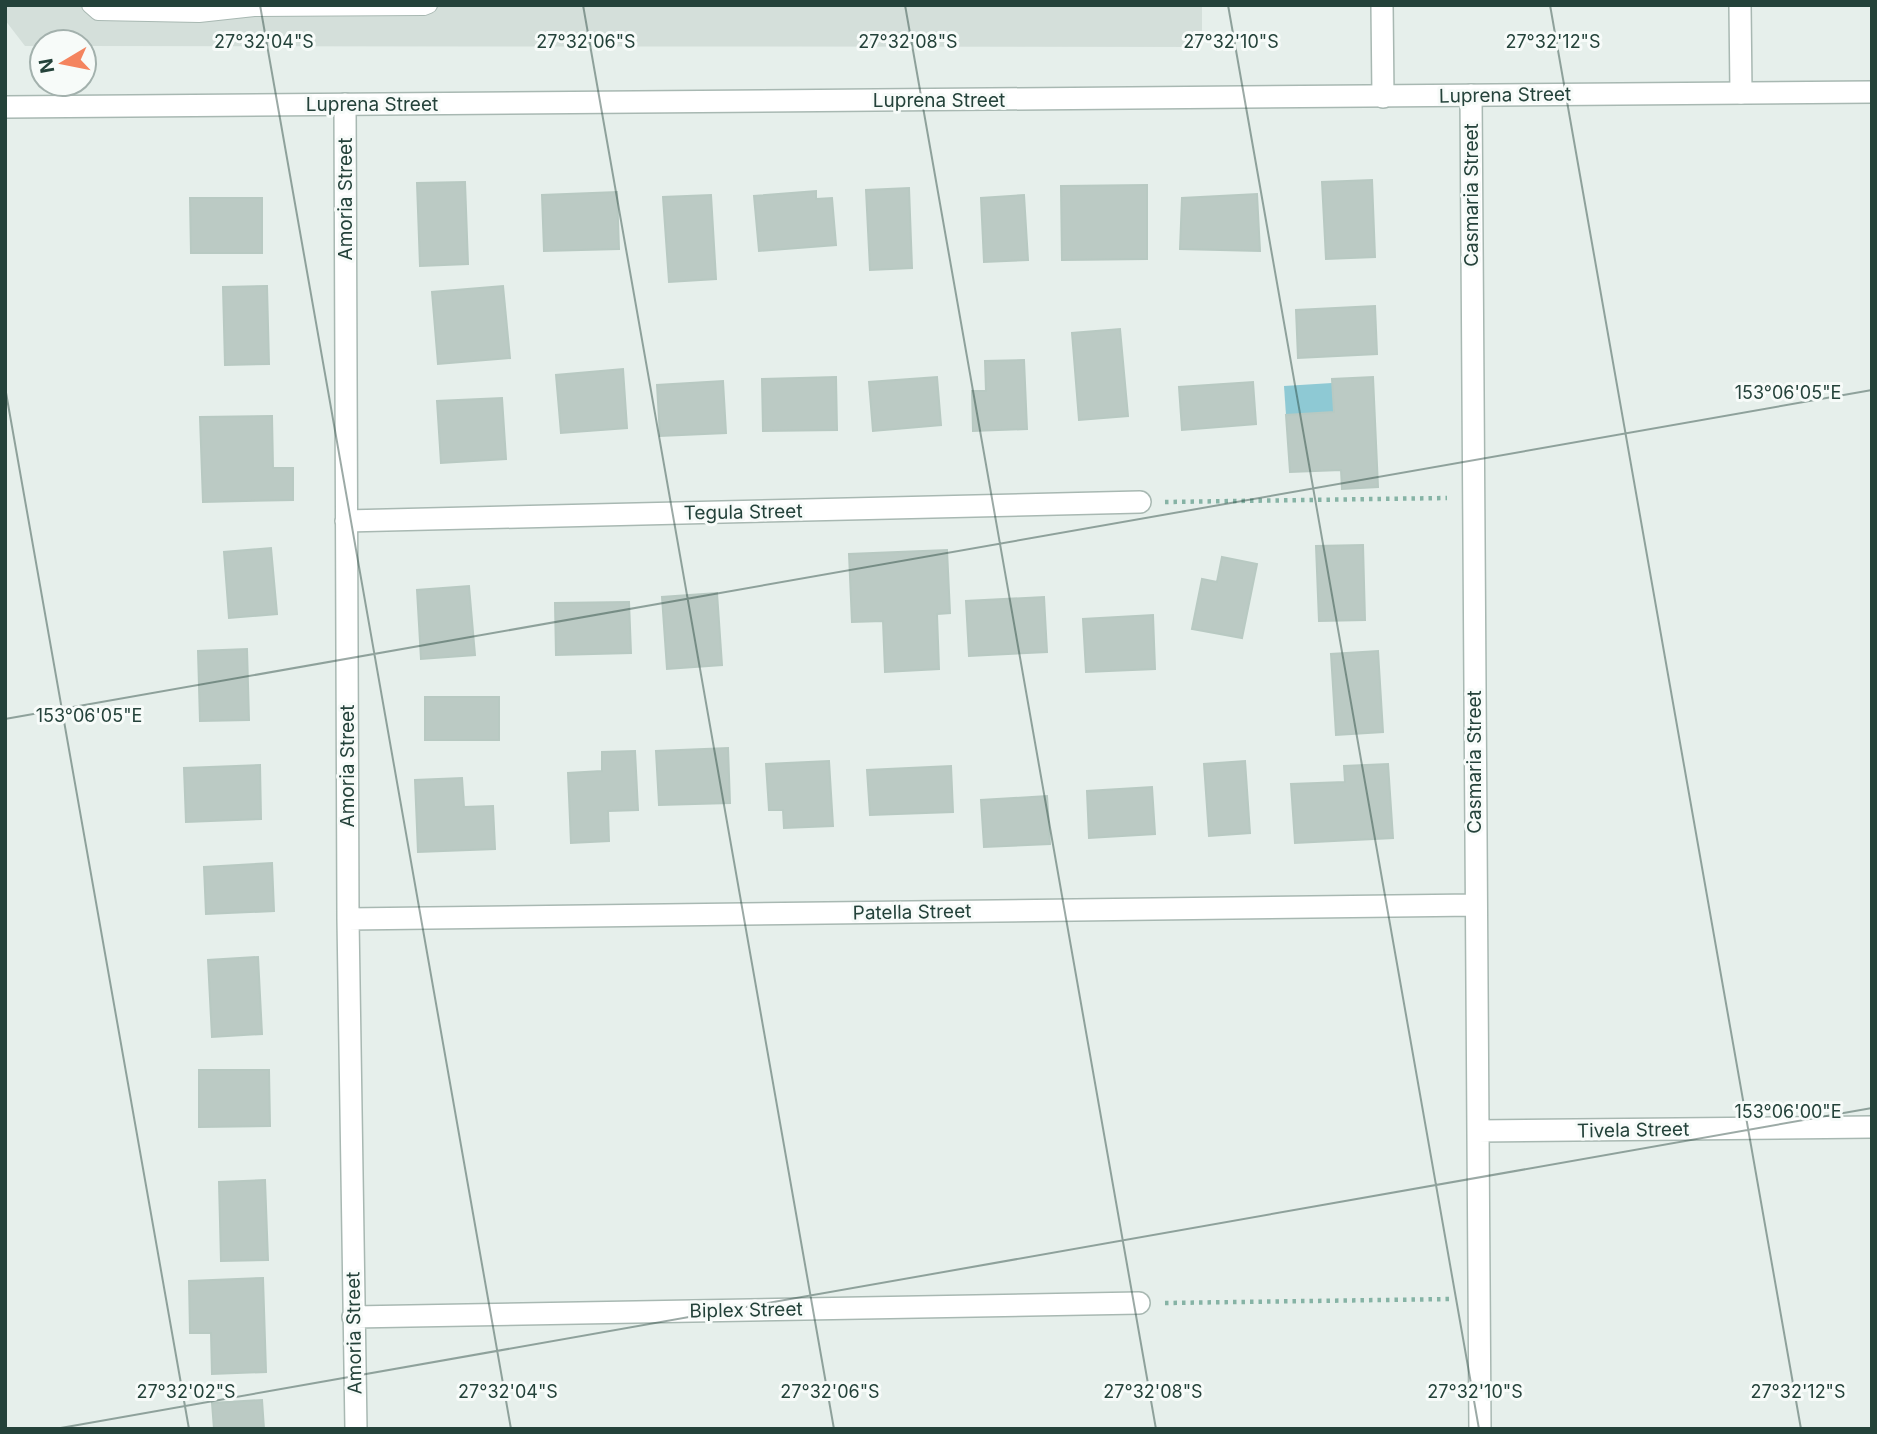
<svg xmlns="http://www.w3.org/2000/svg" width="1877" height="1434" font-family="Inter,sans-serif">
	<rect width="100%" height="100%" fill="#e6efeb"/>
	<!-- built -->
	<path fill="#d4dfda" d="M5,5H1202V47L84,46V42H42V46H25L5,20Z"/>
	<!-- water -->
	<path fill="#8ec9d4" d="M1332,383L1334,412L1286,415L1284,386Z"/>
	<!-- building -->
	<path fill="#bbcac4" stroke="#b8c9c2" stroke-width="2" d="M1372,180L1375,257L1326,259L1322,182Z
		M465,182L468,264L420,266L417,183Z
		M1147,185V259L1062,260L1061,186Z
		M909,188L912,268L870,270L866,190Z
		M816,191V199L832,198L836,245L759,251L754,196Z
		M617,192L619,249L544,251L542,195Z
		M1257,194L1260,251L1180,249L1182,198Z
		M711,195L716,279L669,282L663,197Z
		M1024,195L1028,260L984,262L981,198Z
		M190,198H262V253H191Z
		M267,286L269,364L225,365L223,287Z
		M503,286L510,358L438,364L432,292Z
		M1375,306L1377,354L1298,358L1296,310Z
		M1120,329L1128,416L1079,420L1072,333Z
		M1024,360L1027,429L973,431L972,391H986L985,361Z
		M623,369L627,428L561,433L556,375Z
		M836,377L837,430L763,431L762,379Z
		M937,377L941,425L873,431L869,382Z
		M1373,377L1378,487L1342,489L1341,470L1290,472L1286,415L1334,412L1332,379Z
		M723,381L726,433L660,436L657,385Z
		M1253,382L1256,424L1182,430L1179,387Z
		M502,398L506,459L441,463L437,401Z
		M272,416L273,468H293V500L203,502L200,417Z
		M1363,545L1365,620L1319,621L1316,546Z
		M271,548L277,614L229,618L224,552Z
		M947,550L950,613L937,614L939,669L885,672L883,621L852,622L849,554Z
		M1222,557L1257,564L1242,638L1192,629L1202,579L1217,582Z
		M469,586L475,655L421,659L417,590Z
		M717,593L722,665L667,669L662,597Z
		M1044,597L1047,652L969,656L966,601Z
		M629,602L631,653L556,655L555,603Z
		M1153,615L1155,669L1086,672L1083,619Z
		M247,649L249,720L200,721L198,651Z
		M1378,651L1383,732L1336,735L1331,654Z
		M425,697H499V740H425Z
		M728,748L730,803L659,805L656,751Z
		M635,751L638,810L608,811L609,841L571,843L568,773L602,771V752Z
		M829,761L833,826L784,828L783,810H769L766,764Z
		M1245,761L1250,833L1209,836L1204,764Z
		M1388,764L1393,838L1295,843L1291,784L1345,782L1344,766Z
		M260,765L261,819L186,822L184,768Z
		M951,766L953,812L870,815L867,770Z
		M462,778L464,807L493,806L495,849L418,852L415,780Z
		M1152,787L1155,834L1089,838L1087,791Z
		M1047,796L1050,844L984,847L981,800Z
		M272,863L274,911L206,914L204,867Z
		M258,957L262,1034L212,1037L208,960Z
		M199,1070H269L270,1126L199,1127Z
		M265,1180L268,1260L221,1261L219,1182Z
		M263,1278L266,1372L212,1374L211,1333H190L189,1281Z
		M262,1400L264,1429H214L212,1403Z"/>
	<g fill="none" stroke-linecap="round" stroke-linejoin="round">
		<defs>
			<path id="service" d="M90,5L98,12L199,14L254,8L424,7L429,5"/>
			<path id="minor" d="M1382,5L1383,97
				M1740,5L1741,93
				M1471,95L1480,1429
				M345,104L348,919L356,1429
				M346,521L1140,502
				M348,919L1475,905
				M1478,1131L1872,1127
				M353,1317L1139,1303"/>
			<path id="tertiary" d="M5,107L1872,92"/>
		</defs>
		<!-- service casing -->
		<use href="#service" stroke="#a8b8b2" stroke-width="18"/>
		<!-- minor casing -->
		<use href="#minor" stroke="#a8b8b2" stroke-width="24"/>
		<!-- tertiary casing -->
		<use href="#tertiary" stroke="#a8b8b2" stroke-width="24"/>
		<!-- path -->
		<path stroke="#86b3a5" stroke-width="4.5" stroke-dasharray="3.5 5" stroke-linecap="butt" d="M1165,502L1447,498
			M1165,1303L1453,1299"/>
		<!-- service -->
		<use href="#service" stroke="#fff" stroke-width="16"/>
		<!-- minor -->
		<use href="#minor" stroke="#fff" stroke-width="21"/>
		<!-- tertiary -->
		<use href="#tertiary" stroke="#fff" stroke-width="21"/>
	</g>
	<!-- ticks -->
	<path fill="none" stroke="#24423a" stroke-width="2" stroke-opacity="0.45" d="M260,5L511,1429M583,5L834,1429M905,5L1156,1429M1228,5L1479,1429M1550,5L1801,1429M5,387L189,1429M5,719L1872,390M55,1429L1872,1108"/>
	<g text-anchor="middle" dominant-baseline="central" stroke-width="6" stroke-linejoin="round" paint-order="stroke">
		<!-- street labels -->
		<g font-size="19" fill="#24423a" stroke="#f7fbf9">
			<text transform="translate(1505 95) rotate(-1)">Luprena Street</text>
			<text x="939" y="100">Luprena Street</text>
			<text x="372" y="104">Luprena Street</text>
			<text transform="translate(1471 195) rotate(-90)">Casmaria Street</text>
			<text transform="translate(345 199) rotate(-90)">Amoria Street</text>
			<text transform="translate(743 512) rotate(-1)">Tegula Street</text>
			<text transform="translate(1474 762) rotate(-90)">Casmaria Street</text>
			<text transform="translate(347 766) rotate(-90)">Amoria Street</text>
			<text transform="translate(912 912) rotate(-1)">Patella Street</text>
			<text transform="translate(1633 1130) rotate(-1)">Tivela Street</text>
			<text transform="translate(746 1310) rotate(-1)">Biplex Street</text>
			<text transform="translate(354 1333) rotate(-91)">Amoria Street</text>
		</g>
	</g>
	<g font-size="18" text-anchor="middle" fill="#24423a" stroke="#f7fbf9" stroke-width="6" stroke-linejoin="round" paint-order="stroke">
		<text x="264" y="48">27°32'04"S</text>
		<text x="586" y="48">27°32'06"S</text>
		<text x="908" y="48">27°32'08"S</text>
		<text x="1231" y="48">27°32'10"S</text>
		<text x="1553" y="48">27°32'12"S</text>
		<text x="1788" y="399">153°06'05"E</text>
		<text x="89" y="722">153°06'05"E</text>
		<text x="1788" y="1118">153°06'00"E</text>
		<text x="186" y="1398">27°32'02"S</text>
		<text x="508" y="1398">27°32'04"S</text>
		<text x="830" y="1398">27°32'06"S</text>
		<text x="1153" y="1398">27°32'08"S</text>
		<text x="1475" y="1398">27°32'10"S</text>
		<text x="1798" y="1398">27°32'12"S</text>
	</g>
	<!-- border -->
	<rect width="1877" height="1434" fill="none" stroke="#24423a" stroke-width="14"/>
	<!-- north arrow -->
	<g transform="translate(63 63) rotate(260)"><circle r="33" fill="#f7fbf9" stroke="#a3b1ad" stroke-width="2"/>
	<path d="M0-5L12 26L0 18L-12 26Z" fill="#f4845f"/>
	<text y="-10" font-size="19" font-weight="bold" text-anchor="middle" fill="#24423a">N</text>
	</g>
</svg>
